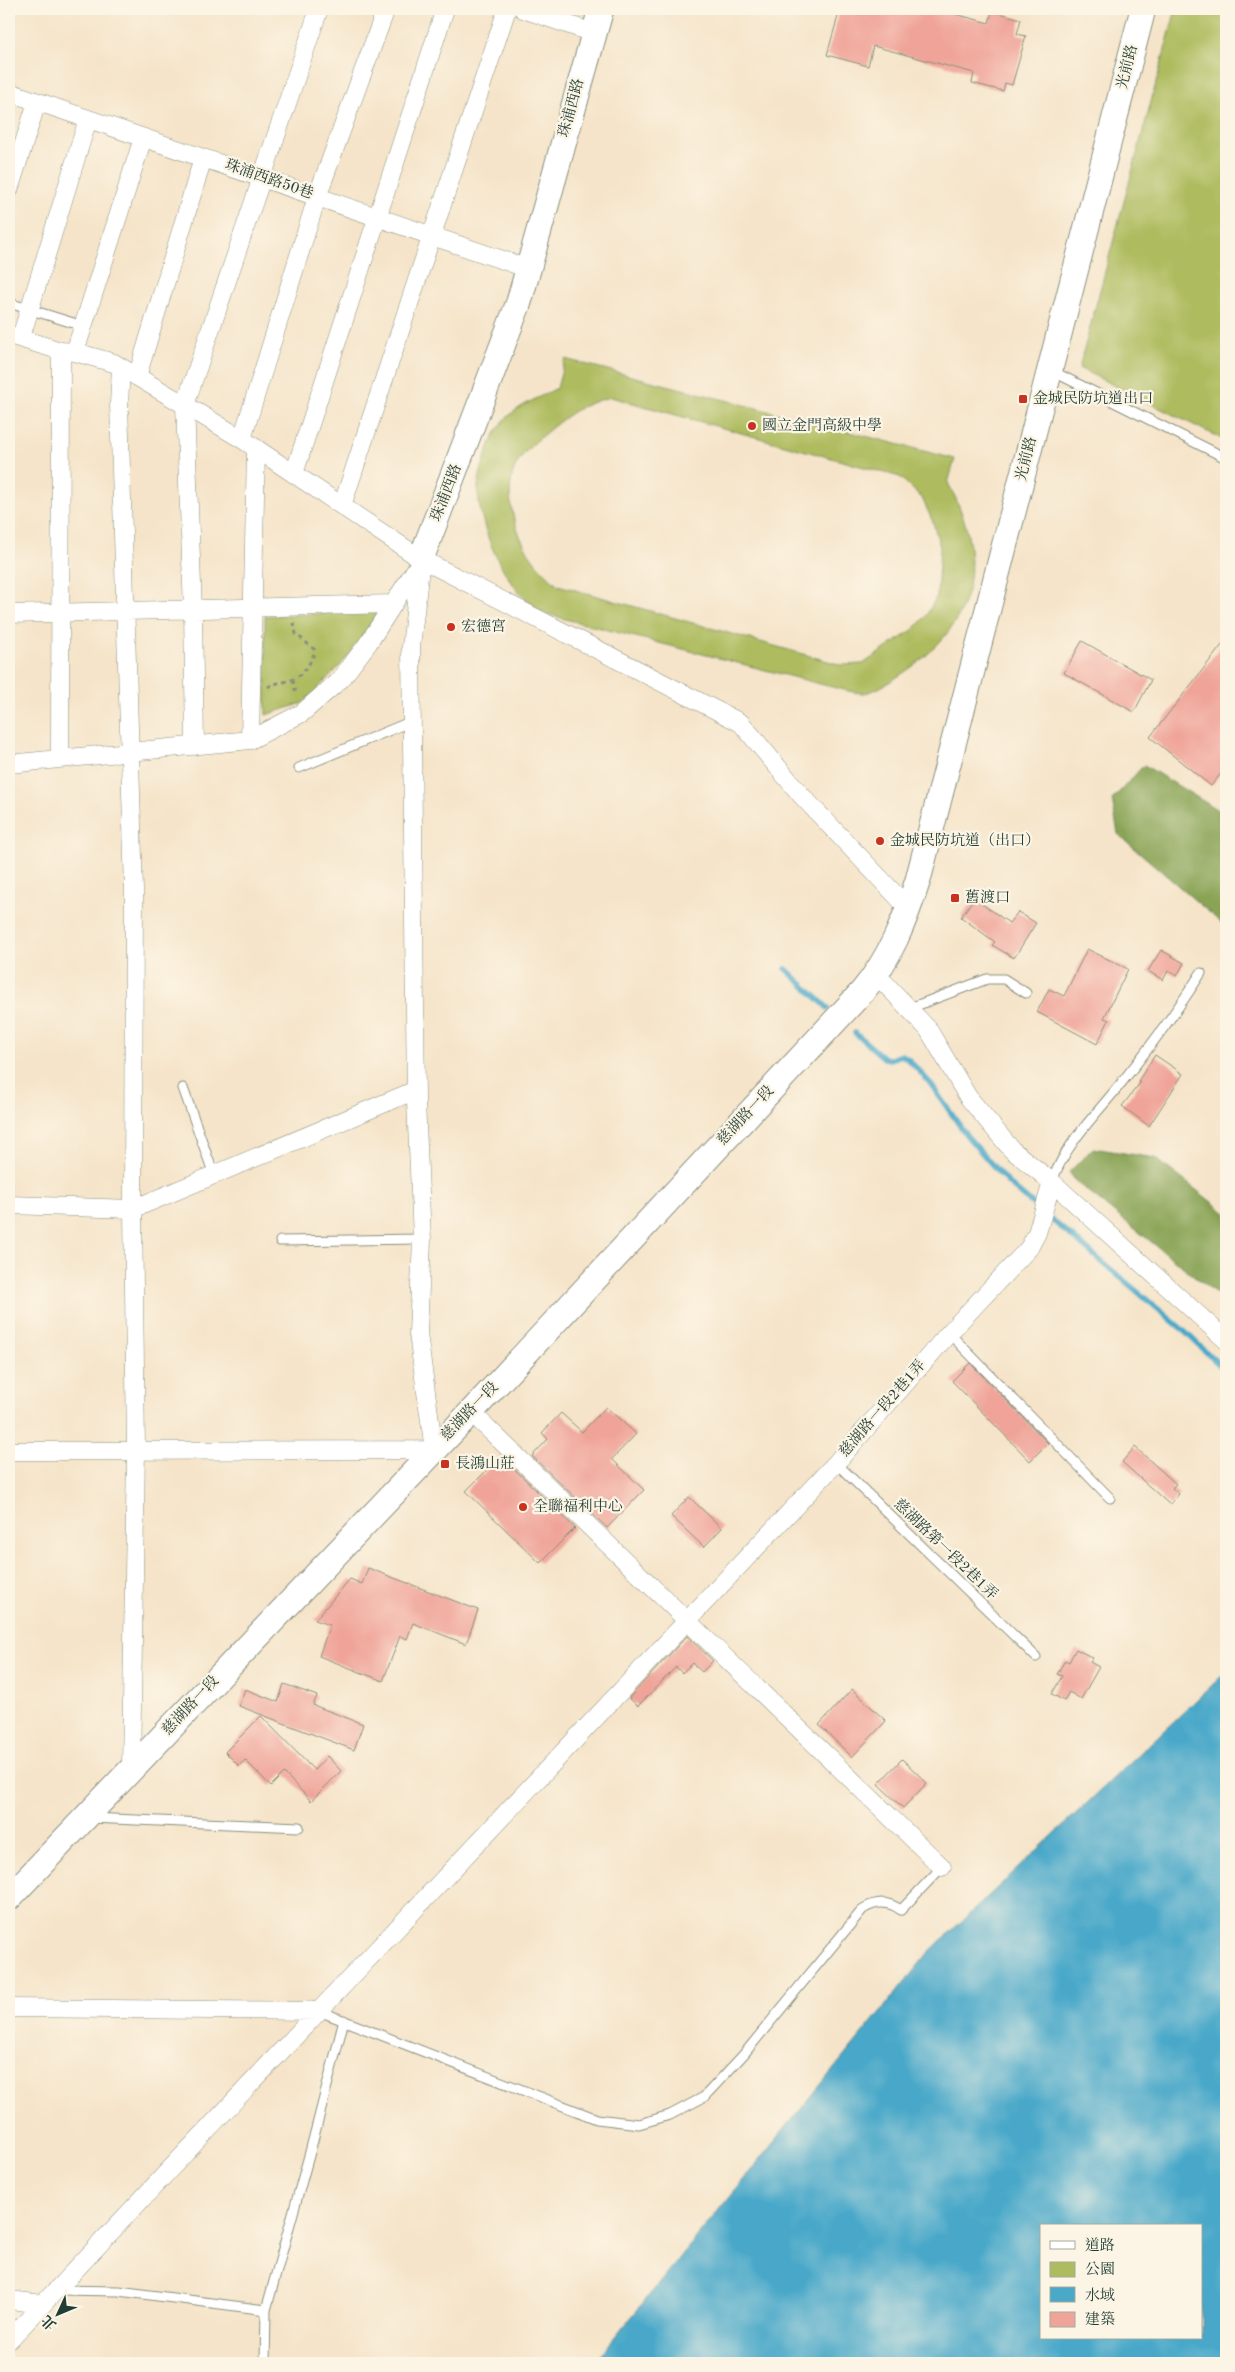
<svg xmlns="http://www.w3.org/2000/svg" width="1235" height="2372" font-family="'Old Standard TT','Noto Serif TC',serif">
	<rect width="100%" height="100%" fill="#fcf5e5"/>
	<filter id="ink" filterUnits="userSpaceOnUse"><feTurbulence type="fractalNoise" baseFrequency=".02" numOctaves="2"/><feDisplacementMap in="SourceGraphic" scale="10" xChannelSelector="R" yChannelSelector="G"/><feConvolveMatrix kernelMatrix="1 2 1 2 8 2 1 2 1" color-interpolation-filters="sRGB"/></filter>
	<filter id="wash" filterUnits="userSpaceOnUse"><feTurbulence type="fractalNoise" baseFrequency=".0096" numOctaves="4" result="noise"/><feDisplacementMap in="SourceGraphic" scale="20" xChannelSelector="R" yChannelSelector="G"/><feGaussianBlur stdDeviation="1.12" result="paint"/><feColorMatrix in="noise" values="0 0 0 0 0 0 0 0 0 0 0 0 0 0 0 0 0 1.4 0 .05"/><feComposite in="paint" operator="in"/></filter>
	<g filter="url(#wash)">
		<rect width="100%" height="100%" fill="#f5e4c9"/>
		<!-- green -->
		<path fill="#aebc5f" stroke="#667c4a" fill-rule="evenodd" d="M1176,9H1226V441L1079,368Z
			M565,359L955,459L948,483C964,512 974,545 970,579C964,625 931,656 894,679C886,684 872,693 862,693C853,693 842,689 832,687L565,619C556,616 544,614 536,608C504,584 480,531 478,491C477,478 490,440 498,429C510,408 537,399 557,388ZM611,397L900,477L922,498L933,522L940,547L937,596L926,616L914,629L863,664L842,665L558,585C546,574 534,563 526,548C513,525 503,488 517,464C524,451 537,440 548,431C571,412 582,404 611,397Z
			M378,611L363,637L340,666L303,703L266,715L265,616Z"/>
		<!-- forest -->
		<path fill="#8aa456" stroke="#547045" d="M1144,765L1226,815V927L1118,834L1112,800Z
			M1093,1148L1155,1158L1226,1213V1301L1077,1183L1069,1172Z"/>
		<!-- water -->
		<path fill="#4aa8c9" stroke="#34727e" fill-rule="evenodd" d="M1226,1672V2363H594L929,1952ZM1041,2226H1201V2338H1041Z"/>
		<g fill="none" stroke-linecap="round" stroke-linejoin="round">
			<!-- stream -->
			<path stroke="#4aa8c9" stroke-width="5.5" d="M786,969L828,1008
				M855,1033L884,1058L890,1059L902,1055L909,1060L930,1083L967,1136L1009,1184L1182,1329L1226,1371"/>
		</g>
		<g id="blocks">
			<!-- building -->
			<path fill="#f0a499" d="M840,9H936L989,23L992,11L1021,19L1017,34L1026,36L1012,85L1005,83L1003,91L972,83L974,73L873,46L868,66L827,55Z
				M1226,640V767L1211,786L1150,737Z
				M1082,641L1151,680L1134,712L1064,673Z
				M974,898L1009,923L1018,912L1036,923L1014,958L992,945L995,942L961,917Z
				M1087,949L1128,969L1104,1018L1109,1020L1097,1044L1037,1012L1049,989L1064,996Z
				M1161,950L1184,963L1177,976L1168,971L1163,980L1148,971Z
				M1155,1055L1183,1074L1149,1126L1122,1106L1140,1083L1138,1081Z
				M970,1363L1048,1443L1030,1461L952,1381Z
				M606,1407L636,1434L612,1459L644,1490L607,1528L532,1456L548,1439L542,1433L561,1413L582,1432Z
				M1135,1447L1176,1484L1172,1488L1179,1494L1170,1505L1122,1462Z
				M501,1456L575,1528L540,1563L466,1491Z
				M689,1497L722,1528L704,1547L671,1516Z
				M368,1568L478,1610L466,1644L413,1623L407,1639L400,1636L383,1681L319,1656L330,1625L315,1620L350,1579L362,1584Z
				M687,1636L713,1661L702,1672L692,1663L682,1673L676,1667L638,1706L629,1698Z
				M1076,1649L1093,1658L1090,1662L1099,1667L1081,1699L1069,1692L1064,1701L1052,1694L1062,1676L1057,1674L1065,1660L1069,1662Z
				M284,1684L317,1696L313,1705L363,1724L354,1750L239,1706L245,1689L278,1702Z
				M852,1689L886,1721L852,1757L819,1725Z
				M261,1716L314,1770L327,1756L341,1771L311,1801L284,1773L271,1786L245,1760L239,1766L225,1752Z
				M902,1759L927,1783L903,1808L878,1784Z"/>
		</g>
	</g>
	<g filter="url(#ink)">
		<use href="#blocks" fill-opacity="0" stroke="#8a907e" stroke-width="1"/>
		<g fill="none" stroke-linecap="round" stroke-linejoin="round">
			<defs>
				<path id="lane" d="M9,303L83,326
					M1052,371L1226,458
					M299,768L412,721
					M910,1008L987,979H1004L1026,993
					M183,1088L214,1175
					M1052,1182C1065,1143 1097,1114 1122,1082C1150,1047 1177,1011 1201,973
					M280,1241L422,1239
					M949,1333L1110,1498
					M836,1463L1036,1657
					M90,1818L299,1827
					M319,2011L597,2119L639,2124L670,2115L704,2097L744,2054L863,1909C877,1901 888,1901 901,1910L942,1867
					M56,2290L119,2291L266,2310
					M265,2363L266,2310L310,2152L344,2020"/>
				<path id="street" d="M523,9L593,33
					M9,92L529,269
					M9,190L37,102
					M9,335L61,351L75,352L114,363L242,439L421,559L741,723L801,795L909,909
					M21,337L88,119
					M75,352L143,138
					M121,367L119,404L134,890L133,1209L136,1450L131,1769
					M137,377L203,158
					M242,439L317,197L386,9
					M294,474L445,9
					M342,506L507,9
					M9,614L393,604
					M250,740L256,448
					M195,746L193,610L185,405L319,9
					M60,758L61,351
					M9,764L250,740L302,713L341,679L369,642L419,564
					M877,975L928,1029L968,1097L1012,1150L1052,1182L1226,1340
					M9,1205L133,1209L416,1090
					M471,1412L942,1867
					M9,1451L434,1450L418,1334L422,1239L416,1101L411,647L421,559
					M9,2008L319,2011L836,1463L949,1333L1029,1248L1037,1233L1052,1182
					M9,2300L43,2304L319,2011
					M9,2340L43,2304"/>
				<path id="secondary" d="M421,559L519,302L601,9
					M9,1898L471,1412L862,992C890,959 905,920 918,880L1143,9"/>
			</defs>
			<!-- lane casing -->
			<use href="#lane" stroke="#8a907e" stroke-width="11"/>
			<!-- street casing -->
			<use href="#street" stroke="#8a907e" stroke-width="19"/>
			<!-- secondary casing -->
			<use href="#secondary" stroke="#8a907e" stroke-width="27"/>
			<!-- path -->
			<path stroke="#8a907e" stroke-width="3" stroke-dasharray="4 4" stroke-linecap="butt" d="M293,680L296,694
				M268,687C276,682 282,683 291,680C302,677 313,660 315,650L296,634L294,623"/>
			<!-- lane -->
			<use href="#lane" stroke="#fff" stroke-width="9"/>
			<!-- street -->
			<use href="#street" stroke="#fff" stroke-width="18"/>
			<!-- secondary -->
			<use href="#secondary" stroke="#fff" stroke-width="25"/>
		</g>
	</g>
	<!-- markers -->
	<g fill="#c8321e" stroke="#fcf5e5" stroke-width="2">
		<rect x="1018" y="394" width="10" height="10" rx="2.5"/>
		<circle cx="752" cy="426" r="5"/>
		<circle cx="451" cy="627" r="5"/>
		<circle cx="880" cy="841" r="5"/>
		<rect x="950" y="893" width="10" height="10" rx="2.5"/>
		<rect x="440" y="1459" width="10" height="10" rx="2.5"/>
		<circle cx="523" cy="1507" r="5"/>
	</g>
	<g text-anchor="middle" dominant-baseline="central" stroke-width="4.5" stroke-linejoin="round" paint-order="stroke">
		<!-- street labels -->
		<g font-size="15" fill="#1f3d34" stroke="#fcf5e5">
			<text transform="translate(1128 67) rotate(-76)">光前路</text>
			<text transform="translate(572 108) rotate(-75)">珠浦西路</text>
			<text transform="translate(269 180) rotate(19)">珠浦西路50巷</text>
			<text transform="translate(1027 459) rotate(-76)">光前路</text>
			<text transform="translate(447 493) rotate(-69)">珠浦西路</text>
			<text transform="translate(746 1116) rotate(-47)">慈湖路一段</text>
			<text transform="translate(883 1409) rotate(-49)">慈湖路一段2巷1弄</text>
			<text transform="translate(470 1412) rotate(-46)">慈湖路一段</text>
			<text transform="translate(945 1550) rotate(44)">慈湖路第一段2巷1弄</text>
			<text transform="translate(191 1706) rotate(-47)">慈湖路一段</text>
		</g>
		<!-- poi labels -->
		<g font-size="15" fill="#1f3d34" stroke="#fcf5e5" text-anchor="start">
			<text x="1033" y="399">金城民防坑道出口</text>
			<text x="762" y="426">國立金門高級中學</text>
			<text x="461" y="627">宏德宮</text>
			<text x="890" y="841">金城民防坑道（出口）</text>
			<text x="965" y="898">舊渡口</text>
			<text x="455" y="1464">長鴻山莊</text>
			<text x="533" y="1507">全聯福利中心</text>
		</g>
	</g>
	<!-- margin -->
	<rect width="1235" height="2372" fill="none" stroke="#fcf5e5" stroke-width="30"/>
	<!-- legend -->
	<rect x="1040" y="2224" width="162" height="115" fill="#fcf5e5" stroke="#a4ab9e"/>
	<rect x="1050" y="2241" width="25" height="8" fill="#ffffff" stroke="#a4ab9e"/>
	<text x="1085" y="2250" font-size="15" fill="#1f3d34">道路</text>
	<rect x="1050" y="2262" width="25" height="15" fill="#aebc5f" stroke="#a4ab9e"/>
	<text x="1085" y="2274" font-size="15" fill="#1f3d34">公園</text>
	<rect x="1050" y="2287" width="25" height="15" fill="#4aa8c9" stroke="#a4ab9e"/>
	<text x="1085" y="2300" font-size="15" fill="#1f3d34">水域</text>
	<rect x="1050" y="2312" width="25" height="15" fill="#f0a499" stroke="#a4ab9e"/>
	<text x="1085" y="2324" font-size="15" fill="#1f3d34">建築</text>
	<!-- north arrow -->
	<g transform="translate(58 2314) rotate(226)" stroke="#fcf5e5" stroke-width="4" paint-order="stroke">
	<path d="M0-4L9 19L0 12L-9 19Z" fill="#1f3d34"/>
	<text y="-8" font-size="14" font-weight="bold" text-anchor="middle" fill="#1f3d34">北</text>
	</g>
</svg>
